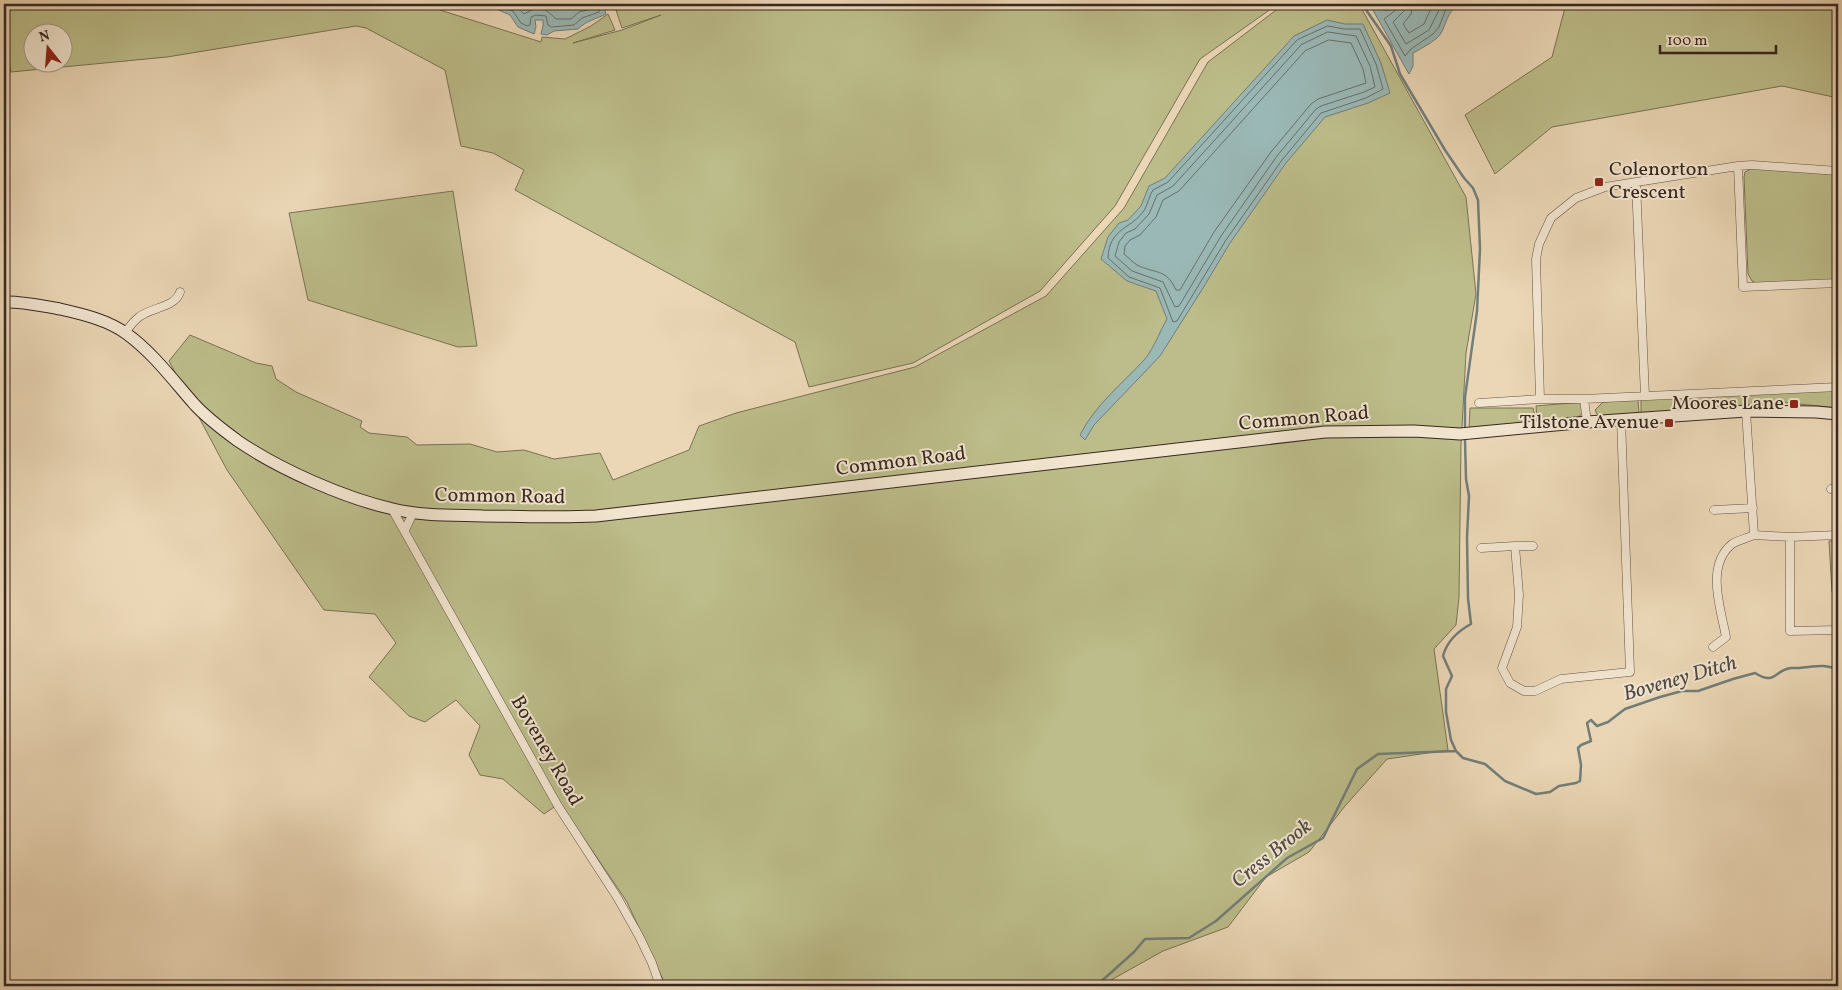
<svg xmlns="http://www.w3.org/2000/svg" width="1842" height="990" font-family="Vollkorn,serif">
	<rect width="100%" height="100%" fill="#ebd7b6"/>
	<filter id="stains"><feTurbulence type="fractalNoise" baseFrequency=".004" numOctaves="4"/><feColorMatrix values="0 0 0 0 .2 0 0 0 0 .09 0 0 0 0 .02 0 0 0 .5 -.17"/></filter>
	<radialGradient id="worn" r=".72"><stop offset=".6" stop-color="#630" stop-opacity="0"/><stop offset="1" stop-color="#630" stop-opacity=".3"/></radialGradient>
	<!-- green -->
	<path fill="#bcbd8a" stroke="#7a7255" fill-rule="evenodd" d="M4,4H400L410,5L412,4H442L440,10L541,42L542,37L565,39L591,26L608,14L615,30L573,43L622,30L661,15L622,28L616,10L637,4H1278L1200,59L1115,206L1040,291L913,363L809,387L795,342L515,190L524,170L493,153L461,146L445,70L366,28L356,26L167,57L11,72L4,41ZM32,32H62V62H32Z
		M1284,4H1359L1466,197L1476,294L1466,353L1461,445L1459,597L1456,625L1434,649L1448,750L1387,759L1345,806L1309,852L1266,877L1228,927L1163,951L1104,984L1103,986H666L627,902L560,803L544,814L503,779L480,775L469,755L480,726L456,700L425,722L409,716L369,677L396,643L375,614L324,610L227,470L169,361L190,335L256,363L272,366L276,379L296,392L362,421L360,427L369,433L407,437L417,445L470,444L497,452L524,450L554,459L600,453L613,480L689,450L699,426L736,413L915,367L1046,296L1124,208L1208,62Z
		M1566,4H1838V98L1782,86L1552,127L1495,174L1465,115L1552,57Z
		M1753,168L1838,173V281L1759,284L1752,281L1748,274L1744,177L1745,172Z
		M453,191L477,346L458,347L308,300L289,213Z
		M1838,389V408L1780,402L1764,406L1641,413V399Z
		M1638,400L1639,413L1602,416L1597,414L1595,410L1603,402Z
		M1583,402L1584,412L1577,418L1537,422L1536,406Z
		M1470,408H1533L1536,421L1533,423L1469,429Z
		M1829,541H1838V592H1832Z"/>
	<!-- water -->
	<path fill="#9ab8b6" stroke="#727e7a" d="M485,4H608L604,7L606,14C596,19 586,21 578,29L554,31L547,35L541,34L543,26V20H535L536,27L534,34L518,27L510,15Z
		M1396,4H1470L1469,6L1462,9L1455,8C1445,15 1446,30 1437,38C1430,44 1420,49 1413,53V66L1409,74L1370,5L1387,11Z
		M1327,20L1345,24H1363L1381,63L1390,93L1368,103L1325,117L1286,163L1230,243L1203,288L1160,356L1094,425L1085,440L1080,435C1095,405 1122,384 1145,359C1154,348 1160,331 1167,319L1156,291L1127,281L1101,259L1108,237L1119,223L1128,220L1141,206L1149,186L1165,178L1294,36Z"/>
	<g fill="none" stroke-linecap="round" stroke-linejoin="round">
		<!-- shore -->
		<path stroke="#68706b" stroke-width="1" d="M495,4L513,11L521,23L527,26L530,25L531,17L536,15L546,16L548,25L551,27L574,25L582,18L599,12L600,4
			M512,4L517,7L524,14C541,5 542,6 556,19H571L579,12L592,9L593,4
			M1399,4L1397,9L1384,19L1405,56L1411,49L1433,34L1439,27L1446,9L1452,4
			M1405,4L1404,11L1393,22L1406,44L1429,30L1442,4
			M1413,4L1411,14L1403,24L1409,33L1424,24L1433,4
			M1328,26L1344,29H1360L1376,64L1383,89L1366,98L1321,113L1282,160L1226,240L1177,321L1173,322L1160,288L1129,277L1108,258C1109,227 1133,229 1145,209C1148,203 1149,196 1153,190L1168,182L1297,40Z
			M1328,32L1356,36L1370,66L1375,87L1364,92L1321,106L1316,109L1277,156L1221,236L1179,306L1175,307L1163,282L1132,271L1115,256L1119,242L1126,233L1135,229L1149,214L1157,195L1173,186L1301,45Z
			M1329,40L1351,43L1363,69L1366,83L1318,99L1311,104L1271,152L1214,232L1180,290H1176C1166,268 1155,274 1137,265C1132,262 1128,257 1124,254L1125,246L1130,240L1140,235L1156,217L1163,200L1179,191L1305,51Z"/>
		<!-- stream -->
		<path stroke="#727e7a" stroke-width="2.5" d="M1362,4L1391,46L1400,74L1445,150L1464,178L1473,188L1478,200L1480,249L1477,311L1465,397V426
			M1465,440L1466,479L1469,496L1467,537L1468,598L1471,624C1458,631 1447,641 1443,656L1452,676L1446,689V712L1451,740L1456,751L1463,758L1485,764L1505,781L1536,794L1550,792L1559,786L1576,783L1580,781L1581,765L1578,748L1581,745L1591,741L1587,723L1591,720L1597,726L1608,722L1625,709L1660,697L1682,691H1698L1733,679L1755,673C1776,686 1774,670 1791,668C1794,668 1796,668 1799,668C1813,667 1825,663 1838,670
			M1096,986L1134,952L1145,939L1189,938L1216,921L1287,858L1323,838L1357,769L1378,754L1456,751"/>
		<defs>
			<path id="street" d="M1738,166L1743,287L1838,283
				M1838,171L1752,165L1738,166L1605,187L1576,198L1551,218L1539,244L1536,259L1540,399H1584L1838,387
				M1636,183L1645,396
				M125,333C129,327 134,321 139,317C151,307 175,308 180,292
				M1584,399L1587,422
				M1479,403L1540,399
				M1746,411L1754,535L1790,537L1838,535
				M1831,489H1838
				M392,509L558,806L617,897L639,936L652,963L660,986
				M1714,510L1753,508
				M405,530L413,513
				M1790,537V631L1838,630
				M1515,546H1533
				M1481,548L1515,546L1519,595L1517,627L1502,668L1510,683L1524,691H1535L1561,679L1630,672L1621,419
				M1713,647L1726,637C1721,609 1705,566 1732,544C1738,540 1748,538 1754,535"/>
			<path id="secondary" d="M4,302C22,301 41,306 60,309C82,314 108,320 127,334C153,353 173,380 195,405C207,418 223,430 238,441C279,469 344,498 393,509C422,516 453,515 483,516C521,516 558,518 596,516L1325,432L1414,431L1460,434L1587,422L1746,411L1816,412L1838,414"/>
		</defs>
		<!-- street casing -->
		<use href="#street" stroke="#645346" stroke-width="9"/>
		<!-- secondary casing -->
		<use href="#secondary" stroke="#372720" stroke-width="13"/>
		<!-- street -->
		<use href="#street" stroke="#f2e5d0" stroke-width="8"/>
		<!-- secondary -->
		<use href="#secondary" stroke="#f2e5d0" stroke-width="11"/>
	</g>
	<!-- markers -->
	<g fill="#8f2418" stroke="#f2e5d0" stroke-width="2">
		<rect x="1594" y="177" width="10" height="10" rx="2.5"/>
		<rect x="1789" y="399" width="10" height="10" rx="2.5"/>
		<rect x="1664" y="418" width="10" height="10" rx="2.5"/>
	</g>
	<g text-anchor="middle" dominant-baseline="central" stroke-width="4" stroke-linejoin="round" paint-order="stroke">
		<!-- poi labels -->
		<g font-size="20" fill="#372720" stroke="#f2e5d0" text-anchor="end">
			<text x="1609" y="170" text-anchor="start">Colenorton<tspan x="1609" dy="23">Crescent</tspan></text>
			<text x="1784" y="404">Moores Lane</text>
			<text x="1659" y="423">Tilstone Avenue</text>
		</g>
		<!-- street labels -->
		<g font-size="20" fill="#372720" stroke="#f2e5d0">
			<text transform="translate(1304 419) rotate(-5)">Common Road</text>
			<text transform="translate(901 462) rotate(-7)">Common Road</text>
			<text transform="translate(500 497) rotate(1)">Common Road</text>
			<text transform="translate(546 751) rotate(60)">Boveney Road</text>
		</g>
		<!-- water labels -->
		<g font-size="21" font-style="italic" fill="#504b46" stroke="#f2e5d0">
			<text transform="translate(1680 679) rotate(-16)">Boveney Ditch</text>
			<text transform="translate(1272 854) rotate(-39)">Cress Brook</text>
		</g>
	</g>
	<!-- margin -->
	<rect width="1842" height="990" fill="none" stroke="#ebd7b6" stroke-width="20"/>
	<rect x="5" y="5" width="1832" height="980" fill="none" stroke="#372720" stroke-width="2.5"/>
	<rect x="10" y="10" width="1822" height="970" fill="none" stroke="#372720"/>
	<!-- north arrow -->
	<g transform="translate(48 48) rotate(343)"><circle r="24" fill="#f2e5d0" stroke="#a7998a"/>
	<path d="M0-4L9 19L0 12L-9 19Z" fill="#8f2418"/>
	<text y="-8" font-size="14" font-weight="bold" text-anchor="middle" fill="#372720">N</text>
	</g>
	<!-- scale -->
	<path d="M1660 45v8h116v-8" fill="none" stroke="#372720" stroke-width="2.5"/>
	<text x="1667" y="45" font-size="15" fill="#372720" stroke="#f2e5d0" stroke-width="4" paint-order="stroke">100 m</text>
	<rect width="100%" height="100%" filter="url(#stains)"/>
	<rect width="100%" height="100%" fill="url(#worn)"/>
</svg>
